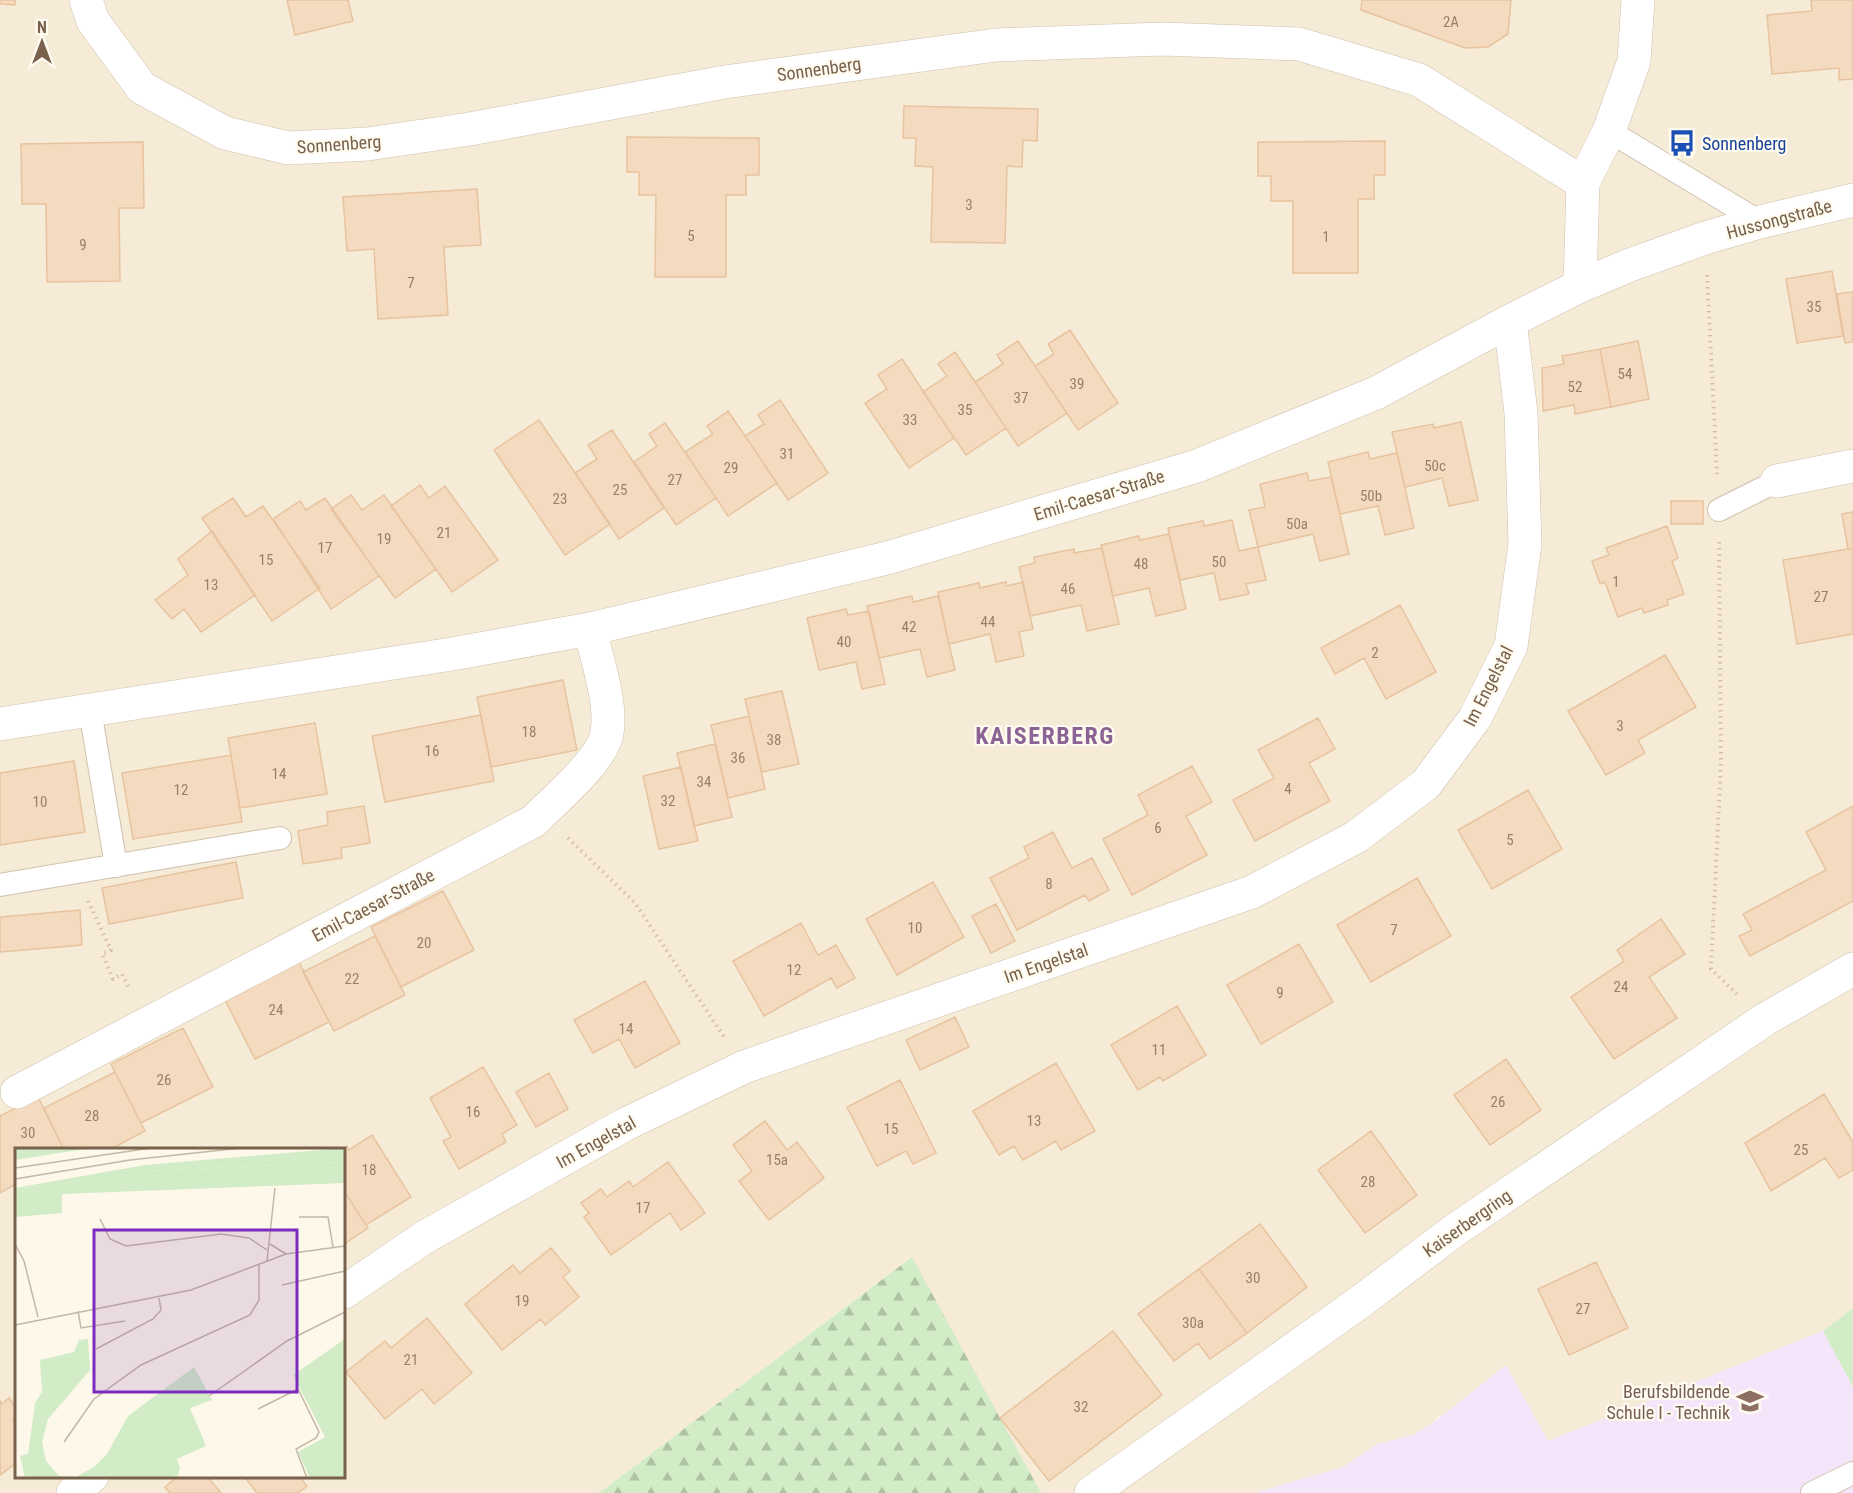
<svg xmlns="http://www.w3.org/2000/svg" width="1853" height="1493" font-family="'Roboto Condensed',sans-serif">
	<defs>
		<pattern id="forest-firs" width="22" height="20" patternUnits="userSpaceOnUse" patternTransform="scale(1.5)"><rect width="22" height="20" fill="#d1ecc6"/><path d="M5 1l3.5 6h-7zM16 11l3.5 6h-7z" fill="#aec3a3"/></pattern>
	</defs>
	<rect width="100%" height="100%" fill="#fdf8e9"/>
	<!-- residential -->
	<path fill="#f5ebd7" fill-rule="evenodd" d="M0,0H1853V1308L1823,1331L1548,1442L1439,1416L1433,1423L1413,1435L1377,1444L1343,1467L1254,1493H1041L911,1257L599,1493H0ZM16,1150H344V1476H16Z"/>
	<!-- education -->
	<path fill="#f5e5fa" d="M1823,1331L1853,1387V1493H1254L1343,1467L1377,1444L1413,1435L1433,1423L1506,1365L1548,1441Z"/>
	<!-- green -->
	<path fill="#d1ecc6" d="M1853,1308V1387L1823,1331Z"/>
	<!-- forest -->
	<path fill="url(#forest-firs)" d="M912,1257L1041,1493H599Z"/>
	<!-- building -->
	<path fill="#f4dbc0" stroke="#e7c39f" stroke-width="1.5" d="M0,0H15V5L0,4Z
		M287,0H348L353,21L295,35Z
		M1362,0H1511L1508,34L1488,47L1465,48L1361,10Z
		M1811,0H1853V79L1839,80V68L1772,74L1767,15L1812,11Z
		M904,106L1038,109L1037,141L1023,140L1022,167L1007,166L1005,243L931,242L933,167L915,166L916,138H903Z
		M627,137L759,138V175H746V195H726V277H655L656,195H639V172H627Z
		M1385,141V175H1374V199H1358V273H1293V201H1271V176H1258V142Z
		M143,142L144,208H119L120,281L47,282L46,204H22L21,144Z
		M477,189L481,245L444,247L448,315L378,319L374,249L347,251L343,197Z
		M1832,271L1843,336L1797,343L1786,279Z
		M1853,292V342L1845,343L1837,294Z
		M1070,330L1118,403L1078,430L1035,366L1054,354L1048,344Z
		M1018,341L1067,413L1018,446L975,382L1003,364L997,355Z
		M1638,341L1649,399L1611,407L1600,349Z
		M1600,349L1611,407L1575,414L1574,405L1543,411L1542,368L1564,364L1562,356Z
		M955,352L1006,428L966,455L923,392L947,376L938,364Z
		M902,359L954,438L909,468L865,403L887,389L878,375Z
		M780,400L828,473L788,500L745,436L764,424L758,415Z
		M728,411L777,483L728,516L685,452L713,434L707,426Z
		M539,420L610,524L565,555L494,450Z
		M1461,422L1478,500L1449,506L1442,478L1405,487L1392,432L1433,424L1434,428Z
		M665,423L716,498L676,525L634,462L657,446L649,434Z
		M612,430L664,508L619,539L575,473L597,459L588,445Z
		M1368,452L1370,459L1397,453L1414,528L1385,535L1378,506L1340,514L1328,462Z
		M1307,473L1309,481L1331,477L1349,554L1320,561L1313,534L1258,547L1249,510L1265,507L1260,484Z
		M420,485L429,498L445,486L498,560L452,592L391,506Z
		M351,495L362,510L384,495L436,569L395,598L331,509Z
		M233,498L246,517L263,506L320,588L272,621L202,518Z
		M325,498L379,576L331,609L273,519L300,501L306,510Z
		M1671,501H1703V524H1671Z
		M1853,512V549H1848L1842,514Z
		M1232,520L1239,551L1258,547L1266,580L1246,584L1249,594L1220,600L1214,573L1180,580L1168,528L1203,521L1204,526Z
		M1667,526L1678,558L1672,561L1684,594L1667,600L1668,605L1644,613L1642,608L1618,617L1605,582L1600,584L1592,561L1609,555L1606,548Z
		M212,531L255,595L201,632L184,609L172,619L155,600L188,575L178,559Z
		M1169,534L1186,609L1156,616L1149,588L1113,596L1101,545L1139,536L1140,540Z
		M1102,548L1119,624L1087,631L1081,605L1030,616L1019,567L1035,563L1034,557L1074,549V553Z
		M1848,549H1853V634L1797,644L1783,560Z
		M1006,582V586L1023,582L1033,629L1019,632L1024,656L996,662L990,634L949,644L938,592L979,583L980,588Z
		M912,596L913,602L938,596L955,670L927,677L920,649L879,658L867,606Z
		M1400,605L1436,672L1386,699L1364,658L1335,674L1321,648Z
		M846,609L848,615L869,611L885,684L862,689L856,662L819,670L807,618Z
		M1665,655L1696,707L1638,740L1645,753L1606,775L1568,711Z
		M563,680L577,750L491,767L477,697Z
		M782,691L799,764L762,772L745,699Z
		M481,715L494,781L385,802L372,736Z
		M749,716L765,789L728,798L711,725Z
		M1318,718L1335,749L1309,763L1330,801L1255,841L1233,800L1274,778L1258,750Z
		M315,723L327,794L240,808L228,738Z
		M715,744L732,817L694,826L677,753Z
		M231,755L242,822L133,839L122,773Z
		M74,761L85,832L0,845V773Z
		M1192,766L1212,802L1186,816L1207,855L1132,895L1103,839L1148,815L1138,795Z
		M681,767L698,841L659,849L643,776Z
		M1528,790L1562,849L1492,889L1458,830Z
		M364,806L370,843L341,848L342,858L303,864L298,831L328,825L327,812Z
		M1853,806V901L1750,956L1739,936L1752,930L1743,914L1826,870L1806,832Z
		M1053,832L1072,868L1092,858L1109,890L1089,901L1085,895L1017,930L990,878L1029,858L1024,847Z
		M236,862L243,898L109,924L102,888Z
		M1417,878L1451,936L1371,982L1337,925Z
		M933,882L964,937L897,975L866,919Z
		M443,891L474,950L401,987L371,927Z
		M996,904L1015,941L991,953L972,916Z
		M80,910L82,945L0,952V917Z
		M1661,919L1685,954L1649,977L1677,1018L1614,1059L1571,997L1624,961L1617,950Z
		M801,923L818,955L836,945L855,978L837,988L831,978L764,1016L733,961Z
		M375,936L405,995L334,1031L303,972Z
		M1299,944L1333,1002L1261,1044L1227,985Z
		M298,960L329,1022L255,1059L224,998Z
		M645,981L680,1043L635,1068L619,1039L593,1053L574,1020Z
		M1177,1006L1206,1055L1163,1081L1160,1077L1138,1090L1111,1045Z
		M955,1017L969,1047L920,1070L906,1040Z
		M183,1028L213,1087L141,1123L111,1064Z
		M1506,1059L1541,1110L1490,1145L1454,1095Z
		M1056,1063L1095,1131L1061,1150L1056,1141L1023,1160L1014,1146L999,1155L973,1111Z
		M483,1067L517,1125L502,1134L506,1142L459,1169L443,1141L451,1137L430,1098Z
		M115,1072L145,1131L109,1150H64L44,1108Z
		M549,1073L568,1109L536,1127L516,1092Z
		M900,1080L936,1153L913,1164L906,1151L877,1166L847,1107Z
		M1824,1094L1853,1142V1170L1839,1178L1825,1158L1771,1191L1745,1143Z
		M38,1097L64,1150H16V1184L0,1193V1116Z
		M765,1121L787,1150L797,1142L824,1178L769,1220L739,1181L752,1171L733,1145Z
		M1371,1131L1417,1195L1365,1233L1318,1170Z
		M372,1135L411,1197L366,1225L344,1191V1150H341L347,1146L349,1150Z
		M668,1162L705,1213L681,1230L670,1213L611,1255L584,1217L589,1213L581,1203L601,1189L607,1197L629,1181L633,1187Z
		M344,1191L368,1228L344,1244Z
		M1260,1224L1307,1287L1247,1333L1199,1269Z
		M551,1248L570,1271L563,1277L579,1297L545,1325L541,1319L502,1350L465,1304L513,1265L520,1273Z
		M1596,1262L1628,1328L1569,1355L1538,1289Z
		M1199,1269L1247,1333L1210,1359L1198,1343L1174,1361L1138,1314Z
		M427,1318L472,1373L434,1404L422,1389L385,1419L346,1372L385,1341L391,1348Z
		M1113,1331L1162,1395L1049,1481L1000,1418Z
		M9,1398L16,1408V1417L13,1419L16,1424V1463L0,1475V1401L2,1404Z
		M178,1476H207L221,1493H170L165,1487Z
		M244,1476H299L307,1486L298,1493H257Z"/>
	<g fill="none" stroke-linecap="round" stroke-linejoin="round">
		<defs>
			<path id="lane" d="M1609,131L1760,222
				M1719,510L1777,481
				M90,710L116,866
				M0,885L280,838
				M1812,1493L1853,1473"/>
			<path id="street" d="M86,0L93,21L142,88L225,133L288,148L368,144L470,129L725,82L996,45L1163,39L1299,44L1419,80L1583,183
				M1580,286L1583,183L1609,131L1634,61L1638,0
				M1777,481L1853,466
				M0,724L452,654L590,629L887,558L1197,466L1376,393L1510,321L1580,286L1630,265L1705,238L1760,222L1853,200
				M17,1092L534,821C553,801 603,760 607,733C612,702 597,660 590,629
				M344,1292L425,1237L624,1125L744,1067L1252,892L1356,837L1426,784L1475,718L1511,646L1525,544L1521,413L1510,321
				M73,1493L92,1476
				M1091,1493L1360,1302L1455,1230L1764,1020L1853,969"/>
		</defs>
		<!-- lane casing -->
		<use href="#lane" stroke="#d0c1ad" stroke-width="24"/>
		<!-- street casing -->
		<use href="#street" stroke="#d0c1ad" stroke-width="34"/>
		<!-- path -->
		<path stroke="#d9bea2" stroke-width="4" stroke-dasharray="1.5 4.5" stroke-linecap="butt" d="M1707,275L1717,474
			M1719,542L1721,763L1711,969L1737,994
			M568,838L635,903L724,1037
			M88,901L111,950L102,954L113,979L122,974L130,990"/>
		<!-- lane -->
		<use href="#lane" stroke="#fff" stroke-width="22"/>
		<!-- street -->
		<use href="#street" stroke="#fff" stroke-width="33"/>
	</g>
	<!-- icons -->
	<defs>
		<symbol id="bus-bare" viewBox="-9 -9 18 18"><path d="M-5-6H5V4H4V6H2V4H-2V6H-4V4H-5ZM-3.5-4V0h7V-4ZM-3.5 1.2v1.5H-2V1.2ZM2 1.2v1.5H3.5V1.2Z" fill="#1a4fb4" stroke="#fffbf0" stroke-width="2.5" paint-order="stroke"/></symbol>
		<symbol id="school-bare" viewBox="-9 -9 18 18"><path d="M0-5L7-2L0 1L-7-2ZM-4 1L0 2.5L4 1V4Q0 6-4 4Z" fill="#8d6e63" stroke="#fffbf0" stroke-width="2.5" paint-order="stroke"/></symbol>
	</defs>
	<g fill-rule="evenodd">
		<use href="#bus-bare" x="1663" y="124" width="38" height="38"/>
		<use href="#school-bare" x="1731" y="1382" width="38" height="38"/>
	</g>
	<g text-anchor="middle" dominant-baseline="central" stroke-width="4.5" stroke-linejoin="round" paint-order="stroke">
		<!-- number labels -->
		<g font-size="15" fill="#988068">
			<text x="1451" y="22">2A</text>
			<text x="969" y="205">3</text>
			<text x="691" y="236">5</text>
			<text x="1326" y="237">1</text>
			<text x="83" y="245">9</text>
			<text x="411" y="283">7</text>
			<text x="1814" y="307">35</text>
			<text x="1625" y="374">54</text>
			<text x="1077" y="384">39</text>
			<text x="1575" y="387">52</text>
			<text x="1021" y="398">37</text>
			<text x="965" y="410">35</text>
			<text x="910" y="420">33</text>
			<text x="787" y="454">31</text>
			<text x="1435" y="466">50c</text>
			<text x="731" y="468">29</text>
			<text x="675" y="480">27</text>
			<text x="620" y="490">25</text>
			<text x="1371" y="496">50b</text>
			<text x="560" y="499">23</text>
			<text x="1297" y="524">50a</text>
			<text x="444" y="533">21</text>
			<text x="384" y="539">19</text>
			<text x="325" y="548">17</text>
			<text x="266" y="560">15</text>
			<text x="1219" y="562">50</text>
			<text x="1141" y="564">48</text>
			<text x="1616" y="582">1</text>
			<text x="211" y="585">13</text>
			<text x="1068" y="589">46</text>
			<text x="1821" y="597">27</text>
			<text x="988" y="622">44</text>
			<text x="909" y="627">42</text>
			<text x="844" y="642">40</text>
			<text x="1375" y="653">2</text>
			<text x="1620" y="726">3</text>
			<text x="529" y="732">18</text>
			<text x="774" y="740">38</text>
			<text x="432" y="751">16</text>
			<text x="738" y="758">36</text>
			<text x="279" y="774">14</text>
			<text x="704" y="782">34</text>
			<text x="1288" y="789">4</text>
			<text x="181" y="790">12</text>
			<text x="668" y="801">32</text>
			<text x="40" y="802">10</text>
			<text x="1158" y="828">6</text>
			<text x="1510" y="840">5</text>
			<text x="1049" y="884">8</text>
			<text x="915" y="928">10</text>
			<text x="1394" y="930">7</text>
			<text x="424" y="943">20</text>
			<text x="794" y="970">12</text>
			<text x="352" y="979">22</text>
			<text x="1621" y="987">24</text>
			<text x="1280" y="993">9</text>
			<text x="276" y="1010">24</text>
			<text x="626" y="1029">14</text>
			<text x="1159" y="1050">11</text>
			<text x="164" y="1080">26</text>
			<text x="1498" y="1102">26</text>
			<text x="473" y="1112">16</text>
			<text x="92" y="1116">28</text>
			<text x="1034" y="1121">13</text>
			<text x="891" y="1129">15</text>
			<text x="28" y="1133">30</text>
			<text x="1801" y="1150">25</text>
			<text x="777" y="1160">15a</text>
			<text x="369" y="1170">18</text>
			<text x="1368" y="1182">28</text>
			<text x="643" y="1208">17</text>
			<text x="1253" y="1278">30</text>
			<text x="522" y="1301">19</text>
			<text x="1583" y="1309">27</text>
			<text x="1193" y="1323">30a</text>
			<text x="411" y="1360">21</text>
			<text x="1081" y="1407">32</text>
		</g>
		<!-- street labels -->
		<g font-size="18" fill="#79614b" stroke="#fffbf0">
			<text transform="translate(819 69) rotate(-8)">Sonnenberg</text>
			<text transform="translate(339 144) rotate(-4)">Sonnenberg</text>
			<text transform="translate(1779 219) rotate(-15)">Hussongstraße</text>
			<text transform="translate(1099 495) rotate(-17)">Emil-Caesar-Straße</text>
			<text transform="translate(1488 686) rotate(-63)">Im Engelstal</text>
			<text transform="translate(373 905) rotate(-28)">Emil-Caesar-Straße</text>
			<text transform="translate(1046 963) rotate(-19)">Im Engelstal</text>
			<text transform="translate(596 1142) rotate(-29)">Im Engelstal</text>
			<text transform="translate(1467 1223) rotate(-35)">Kaiserbergring</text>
		</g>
		<!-- transit labels -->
		<g font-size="18" fill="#164399" stroke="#fffbf0" text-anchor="start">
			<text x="1702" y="143">Sonnenberg</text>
		</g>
		<!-- education labels -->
		<g font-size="18" fill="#785e54" stroke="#fffbf0" text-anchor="end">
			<text x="1730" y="1391">Berufsbildende<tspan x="1730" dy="21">Schule I - Technik</tspan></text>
		</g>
		<!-- district labels -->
		<g font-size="24" font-weight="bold" letter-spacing="1.5" fill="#8b6395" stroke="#fffbf0">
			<text x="1045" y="736">KAISERBERG</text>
		</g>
	</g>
	<!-- overview -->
	<g transform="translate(15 1148)">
		<rect width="330" height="330" fill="#fdf8e9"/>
		<path d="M330,0V14L131,23L34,38L0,40L130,17ZM330,191V330H295L283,304L310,289L278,227Z" fill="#d1ecc6"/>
		<path d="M0,0H76L0,12ZM330,14V35L47,46V65L0,69V40L34,38L131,23ZM73,191L75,222L33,271L27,294L31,313L44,328L61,329L80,318L92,306L113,268L179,219L197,252L175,260L191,298L162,311L165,320L162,330H10L5,308L13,306L20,255L27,244L25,212L59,204L64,192Z" fill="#d1ecc6"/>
		<path fill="none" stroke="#c4b7a5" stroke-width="1.5" d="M0,20L136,0M0,31L115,12L226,0M284,69H313L318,99M85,71L95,91L111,98L206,86L234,90L252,102M0,96L9,113L23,169M255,96L271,106M252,113L260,40M267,137L330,123M63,163L66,180L110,173M0,177L176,142L271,106L330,98M81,201L138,171L146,162L144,150M194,248L272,193L330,164M243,261L283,241L304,284L301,290L281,301L292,330M49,294L79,251L126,217L235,167L244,152V117"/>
		<path fill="#7b2cbf" fill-opacity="0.15" stroke="#7b2cbf" stroke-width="3" d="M79,82H282V244H79Z"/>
		<rect width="330" height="330" fill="none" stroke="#79614b" stroke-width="3"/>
	</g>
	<!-- north arrow -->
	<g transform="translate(42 42)" stroke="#fffbf0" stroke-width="4.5" paint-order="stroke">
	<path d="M0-4.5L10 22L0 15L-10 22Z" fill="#79614b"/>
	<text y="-9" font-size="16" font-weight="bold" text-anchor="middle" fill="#79614b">N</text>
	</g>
</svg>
